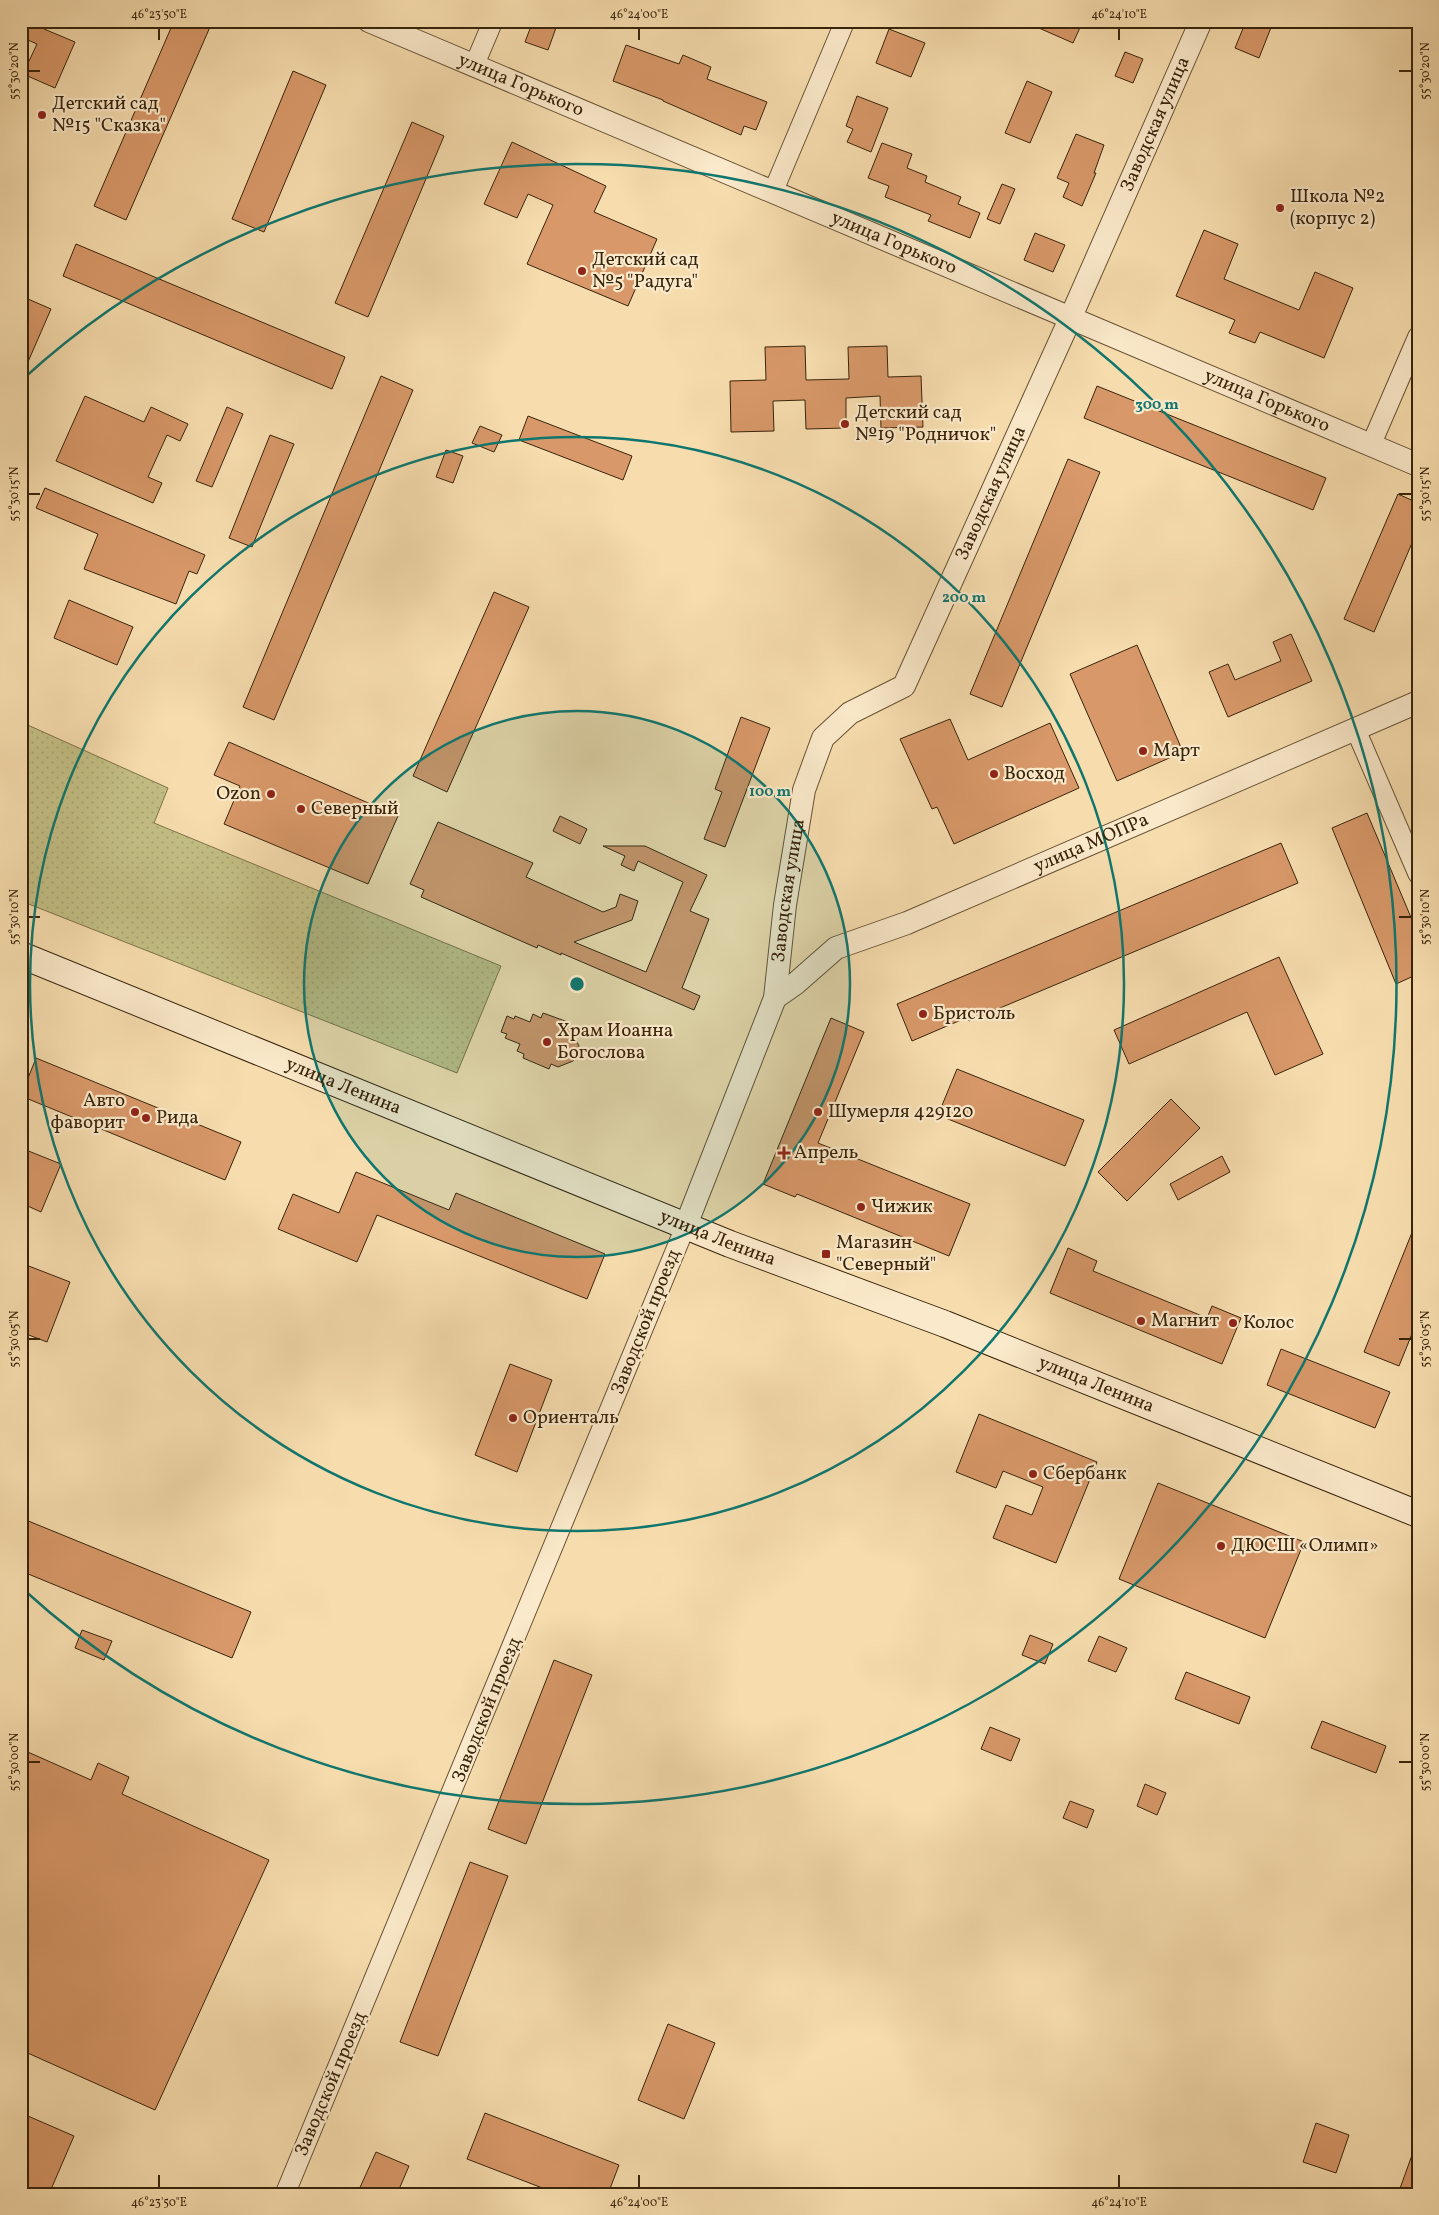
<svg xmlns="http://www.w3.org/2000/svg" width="1439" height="2215" font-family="Vollkorn,serif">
	<defs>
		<pattern id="park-dots" width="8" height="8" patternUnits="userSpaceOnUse" patternTransform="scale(1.25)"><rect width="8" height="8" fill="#c3bf85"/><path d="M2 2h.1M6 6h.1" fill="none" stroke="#a8a472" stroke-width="1.8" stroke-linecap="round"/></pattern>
	</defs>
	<rect width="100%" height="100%" fill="#f7ddae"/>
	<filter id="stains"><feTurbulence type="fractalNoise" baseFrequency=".004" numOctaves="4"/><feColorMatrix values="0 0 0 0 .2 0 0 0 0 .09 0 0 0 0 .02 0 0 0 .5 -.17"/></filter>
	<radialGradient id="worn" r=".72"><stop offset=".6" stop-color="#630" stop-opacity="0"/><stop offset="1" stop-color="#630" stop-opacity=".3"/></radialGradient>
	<!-- park -->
	<path fill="url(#park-dots)" stroke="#7e7248" d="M21,722L168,788L154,823L501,966L457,1073L21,901Z"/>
	<!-- building -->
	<path fill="#d89869" stroke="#38240b" d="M21,21H47L44,29L75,42L55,88L23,74L37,44L21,37Z
		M174,21H197L210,27L126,220L94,206Z
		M533,21H546L557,25L548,50L525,42Z
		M1023,21H1083L1073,43Z
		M1246,21H1263L1272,25L1259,58L1235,48Z
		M889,29L925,43L911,77L876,63Z
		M626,45L679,64L683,55L711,67L707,79L767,102L756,130L744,126L741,135L663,101V100L613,81Z
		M1125,52L1143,59L1133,83L1115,76Z
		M293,71L326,85L264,232L232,219Z
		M1027,81L1052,92L1030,143L1005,133Z
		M857,96L888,108L871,152L847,142L853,129L846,126Z
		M412,122L444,136L368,317L335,303Z
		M1076,134L1104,145L1094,173H1096L1082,206L1063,197L1069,183L1057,178Z
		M512,142L606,186L594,212L657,239L628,306L527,264L553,205L528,194L517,218L484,204Z
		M882,143L912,154L907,168L927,176L925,182L961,197L958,204L980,213L970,238L928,221L931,215L885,197L889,186L868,178Z
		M1002,184L1015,189L1000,224L987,219Z
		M1204,230L1238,244L1224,279L1299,310L1315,272L1353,288L1324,358L1260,332L1255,343L1229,333L1235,320L1176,296Z
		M1035,233L1065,245L1053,272L1024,260Z
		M76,244L345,357L332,389L63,276Z
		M21,296L51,309L21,378Z
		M805,346L806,380L849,379L848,347L887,346L888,377L921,376L923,427L881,428L880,396L846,398V428L806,429L805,400L773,401L774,431L731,432L730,381L766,380L765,347Z
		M381,376L413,390L274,720L243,707Z
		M1097,386L1326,478L1313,510L1084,418Z
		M85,396L144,422L151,407L188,424L180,441L167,435L148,477L162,483L153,503L56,461Z
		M227,407L243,414L212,487L196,481Z
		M528,416L632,456L623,480L519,440Z
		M480,426L502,435L494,452L472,443Z
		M270,435L294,444L252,547L229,538Z
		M446,450L463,456L453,483L436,477Z
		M1068,459L1100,472L1002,707L970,694Z
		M45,488L205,555L197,574L189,571L176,604L84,569L98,534L36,508Z
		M1398,494L1418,503V529L1374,632L1344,619Z
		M494,592L529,607L447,792L413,776Z
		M69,600L133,627L117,665L54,638Z
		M1291,634L1312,681L1228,717L1209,672L1228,664L1235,680L1281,661L1273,642Z
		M1137,645L1183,752L1117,781L1070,674Z
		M741,717L770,728L725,847L704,839L722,792L715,789Z
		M950,719L968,760L1050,723L1079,788L954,844L937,807L932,809L900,739Z
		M229,742L398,816L368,884L224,824L240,786L214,775Z
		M1367,813L1418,934V974L1396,984L1332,828Z
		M560,816L587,829L580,844L553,831Z
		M438,822L533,863L526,877L603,912L616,907L620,894L638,901L632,920L574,942L646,972L683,882L638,861L634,871L621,865L625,856L603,846H645L707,875L690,911L709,919L682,988L700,996L694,1010L561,953V955L538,945L537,948L421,897L424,890L410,884Z
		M1281,843L1298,883L969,1021L968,1017L912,1041L897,1004Z
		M1279,957L1323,1054L1275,1075L1247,1012L1129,1064L1114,1030Z
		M543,1013L568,1022L566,1026L574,1029L573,1034L579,1046L578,1056L573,1061L558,1067L551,1064L549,1069L523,1058L524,1054L517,1051L520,1044L505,1038L507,1034L501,1032L507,1016L514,1019L515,1016L530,1022L533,1014L541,1018Z
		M831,1018L864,1032L818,1143L970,1204L949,1256L797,1194L795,1197L763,1184Z
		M36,1058L241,1142L225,1180L21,1096Z
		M957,1069L1084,1120L1065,1166L938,1115Z
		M1171,1099L1200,1128L1127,1201L1098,1172Z
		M21,1148L61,1164L41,1212L21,1203Z
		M1222,1156L1230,1172L1178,1200L1170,1184Z
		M356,1172L449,1210L456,1193L605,1254L587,1299L377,1215L357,1262L278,1229L293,1194L339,1213Z
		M1417,1220L1418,1319L1399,1366L1364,1352Z
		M1068,1248L1097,1261L1093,1271L1207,1318L1212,1306L1241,1318L1222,1364L1050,1293Z
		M21,1263L70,1282L47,1342L21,1332Z
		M1281,1349L1390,1392L1375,1428L1267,1385Z
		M510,1364L552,1380L517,1472L475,1455Z
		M979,1414L1097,1462L1056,1563L993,1538L1006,1505L1032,1515L1043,1487L1003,1471L996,1488L956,1472Z
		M1158,1483L1304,1542L1265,1638L1119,1579Z
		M21,1518L251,1612L232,1658L21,1571Z
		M82,1630L112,1641L104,1660L75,1648Z
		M1030,1635L1053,1644L1045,1664L1022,1655Z
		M1099,1636L1127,1648L1116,1672L1088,1661Z
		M554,1660L592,1675L526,1844L488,1829Z
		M1186,1672L1250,1697L1239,1724L1175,1699Z
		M1322,1721L1386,1746L1376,1773L1311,1748Z
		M990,1727L1020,1739L1011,1761L981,1749Z
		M21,1749L91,1780L98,1763L129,1777L122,1794L269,1860L155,2110L21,2050Z
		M1145,1784L1166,1793L1157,1815L1137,1806Z
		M1070,1801L1094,1810L1087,1828L1063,1818Z
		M470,1862L508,1876L438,2056L400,2042Z
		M668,2024L715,2043L684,2119L638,2100Z
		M21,2113L74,2136L49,2194H31L21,2190Z
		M485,2113L619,2165L608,2194H558L467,2159Z
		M1316,2123L1349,2135L1336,2173L1303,2162Z
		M1416,2144H1418V2194H1398Z
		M376,2152L409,2166L397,2194H357Z"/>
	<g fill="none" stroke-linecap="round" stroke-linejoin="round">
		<defs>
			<path id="minor" d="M474,66L493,21
				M773,192L845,21
				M1371,445L1418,336
				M1355,728L1418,874
				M285,2194L686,1225"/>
			<g id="tertiary">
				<path id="s1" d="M369,21L1418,465"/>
				<path id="s2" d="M775,998L795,984L836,948L907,923L1418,702"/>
				<path id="s3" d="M686,1225L775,998L785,905L804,790L823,738L850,713L904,686L1070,319L1201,21"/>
			</g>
			<g id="secondary">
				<path id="s4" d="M21,955L730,1244L945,1324L1418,1514"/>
			</g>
		</defs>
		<!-- minor casing -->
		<use href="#minor" stroke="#685234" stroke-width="21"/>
		<!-- tertiary casing -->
		<use href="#tertiary" stroke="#685234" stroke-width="24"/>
		<!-- secondary casing -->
		<use href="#secondary" stroke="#38240b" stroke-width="28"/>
		<!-- minor -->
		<use href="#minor" stroke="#fae9ca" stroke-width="19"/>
		<!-- tertiary -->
		<use href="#tertiary" stroke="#fae9ca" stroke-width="22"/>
		<!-- secondary -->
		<use href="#secondary" stroke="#fae9ca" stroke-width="26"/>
	</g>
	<!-- ticks -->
	<path fill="none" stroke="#38240b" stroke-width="2" d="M159,28V40M639,28V40M1119,28V40M28,71H40M1399,71H1412M28,494H40M1399,494H1412M28,917H40M1399,917H1412M28,1339H40M1399,1339H1412M28,1762H40M1399,1762H1412M159,2175V2188M639,2175V2188M1119,2175V2188"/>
	<!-- distance rings -->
	<circle cx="577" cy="984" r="273" fill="#0f766e" fill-opacity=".12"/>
	<g fill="none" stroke="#0f766e" stroke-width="2.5">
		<circle cx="577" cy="984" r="273"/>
		<circle cx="577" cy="984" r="547"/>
		<path d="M23 379A820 820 0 1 1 23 1589"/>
	</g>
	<!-- markers -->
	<g fill="#8f2418" stroke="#fae9ca" stroke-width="2">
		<circle cx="42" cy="115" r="5"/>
		<circle cx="1280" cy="208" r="5"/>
		<circle cx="582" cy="271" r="5"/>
		<circle cx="845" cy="424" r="5"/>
		<circle cx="1143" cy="751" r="5"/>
		<circle cx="994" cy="774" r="5"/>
		<circle cx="271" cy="794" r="5"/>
		<circle cx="301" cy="809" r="5"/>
		<circle cx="923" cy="1014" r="5"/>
		<circle cx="547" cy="1042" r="5"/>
		<circle cx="135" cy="1112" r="5"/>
		<circle cx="818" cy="1112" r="5"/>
		<circle cx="146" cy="1118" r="5"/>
		<path d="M781.5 1145.5h5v5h5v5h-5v5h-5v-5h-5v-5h5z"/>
		<circle cx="861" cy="1207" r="5"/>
		<rect x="821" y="1249" width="10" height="10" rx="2.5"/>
		<circle cx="1141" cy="1321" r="5"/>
		<circle cx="1233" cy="1323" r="5"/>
		<circle cx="513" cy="1418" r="5"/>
		<circle cx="1033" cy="1474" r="5"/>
		<circle cx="1221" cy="1546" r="5"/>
	</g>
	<g text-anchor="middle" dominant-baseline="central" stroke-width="4.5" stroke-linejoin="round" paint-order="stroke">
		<!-- street labels -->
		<g font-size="19" fill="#38240b" stroke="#fae9ca">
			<text stroke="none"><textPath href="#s1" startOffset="165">улица Горького</textPath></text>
			<text stroke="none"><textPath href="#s3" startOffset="1222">Заводская улица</textPath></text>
			<text stroke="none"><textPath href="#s1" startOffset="570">улица Горького</textPath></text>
			<text stroke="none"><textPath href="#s1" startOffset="975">улица Горького</textPath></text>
			<text stroke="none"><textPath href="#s3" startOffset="818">Заводская улица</textPath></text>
			<text stroke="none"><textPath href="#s2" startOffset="355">улица МОПРа</textPath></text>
			<text stroke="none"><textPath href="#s3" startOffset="352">Заводская улица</textPath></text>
			<text stroke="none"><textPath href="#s4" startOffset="348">улица Ленина</textPath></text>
			<text stroke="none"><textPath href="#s4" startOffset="752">улица Ленина</textPath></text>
			<text transform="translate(646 1322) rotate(-68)">Заводской проезд</text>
			<text stroke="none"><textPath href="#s4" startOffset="1158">улица Ленина</textPath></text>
			<text transform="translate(487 1710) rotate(-68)">Заводской проезд</text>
			<text transform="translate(331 2084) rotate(-67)">Заводской проезд</text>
		</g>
		<!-- poi labels -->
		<g font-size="19" fill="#38240b" stroke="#fae9ca" text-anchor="start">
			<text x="52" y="104">Детский сад<tspan x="52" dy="22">№15 "Сказка"</tspan></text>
			<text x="1290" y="197">Школа №2<tspan x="1290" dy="22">(корпус 2)</tspan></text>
			<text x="592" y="260">Детский сад<tspan x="592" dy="22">№5 "Радуга"</tspan></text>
			<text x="855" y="413">Детский сад<tspan x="855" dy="22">№19 "Родничок"</tspan></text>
			<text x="1153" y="751">Март</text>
			<text x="1004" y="774">Восход</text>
			<text x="261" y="794" text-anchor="end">Ozon</text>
			<text x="311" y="809">Северный</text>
			<text x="933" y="1014">Бристоль</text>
			<text x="557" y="1031">Храм Иоанна<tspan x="557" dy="22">Богослова</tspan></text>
			<text x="125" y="1101" text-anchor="end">Авто<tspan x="125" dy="22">фаворит</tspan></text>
			<text x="828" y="1112">Шумерля 429120</text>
			<text x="156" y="1118">Рида</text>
			<text x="794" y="1153">Апрель</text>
			<text x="871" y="1207">Чижик</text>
			<text x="836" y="1243">Магазин<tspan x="836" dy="22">"Северный"</tspan></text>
			<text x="1151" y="1321">Магнит</text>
			<text x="1243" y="1323">Колос</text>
			<text x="523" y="1418">Ориенталь</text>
			<text x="1043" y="1474">Сбербанк</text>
			<text x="1231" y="1546">ДЮСШ «Олимп»</text>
		</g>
	</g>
	<circle cx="577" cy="984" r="8" fill="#0f766e" stroke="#fae9ca" stroke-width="2.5"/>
	<g font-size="15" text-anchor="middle" font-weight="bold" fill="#0f766e" stroke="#fae9ca" stroke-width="4.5" stroke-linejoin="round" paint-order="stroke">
		<text x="1157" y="409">300 m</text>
		<text x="964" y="602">200 m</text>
		<text x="770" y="796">100 m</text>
	</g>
	<!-- margin -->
	<rect width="1439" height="2215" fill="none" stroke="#f7ddae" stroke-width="55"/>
	<rect x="28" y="28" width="1384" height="2160" fill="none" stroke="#38240b" stroke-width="2"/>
	<g font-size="12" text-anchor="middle" fill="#38240b">
		<text x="159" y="18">46°23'50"E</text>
		<text x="639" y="18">46°24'00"E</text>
		<text x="1119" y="18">46°24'10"E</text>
		<text transform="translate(14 71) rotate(-90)" y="4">55°30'20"N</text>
		<text transform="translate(1425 71) rotate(-90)" y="4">55°30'20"N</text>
		<text transform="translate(14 494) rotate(-90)" y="4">55°30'15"N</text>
		<text transform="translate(1425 494) rotate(-90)" y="4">55°30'15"N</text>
		<text transform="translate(14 917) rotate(-90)" y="4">55°30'10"N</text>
		<text transform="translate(1425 917) rotate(-90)" y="4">55°30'10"N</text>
		<text transform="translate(14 1339) rotate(-90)" y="4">55°30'05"N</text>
		<text transform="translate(1425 1339) rotate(-90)" y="4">55°30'05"N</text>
		<text transform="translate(14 1762) rotate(-90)" y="4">55°30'00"N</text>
		<text transform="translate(1425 1762) rotate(-90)" y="4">55°30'00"N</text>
		<text x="159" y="2206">46°23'50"E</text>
		<text x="639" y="2206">46°24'00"E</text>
		<text x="1119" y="2206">46°24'10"E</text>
	</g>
	<rect width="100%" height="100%" filter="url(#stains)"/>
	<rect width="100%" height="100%" fill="url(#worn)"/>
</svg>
